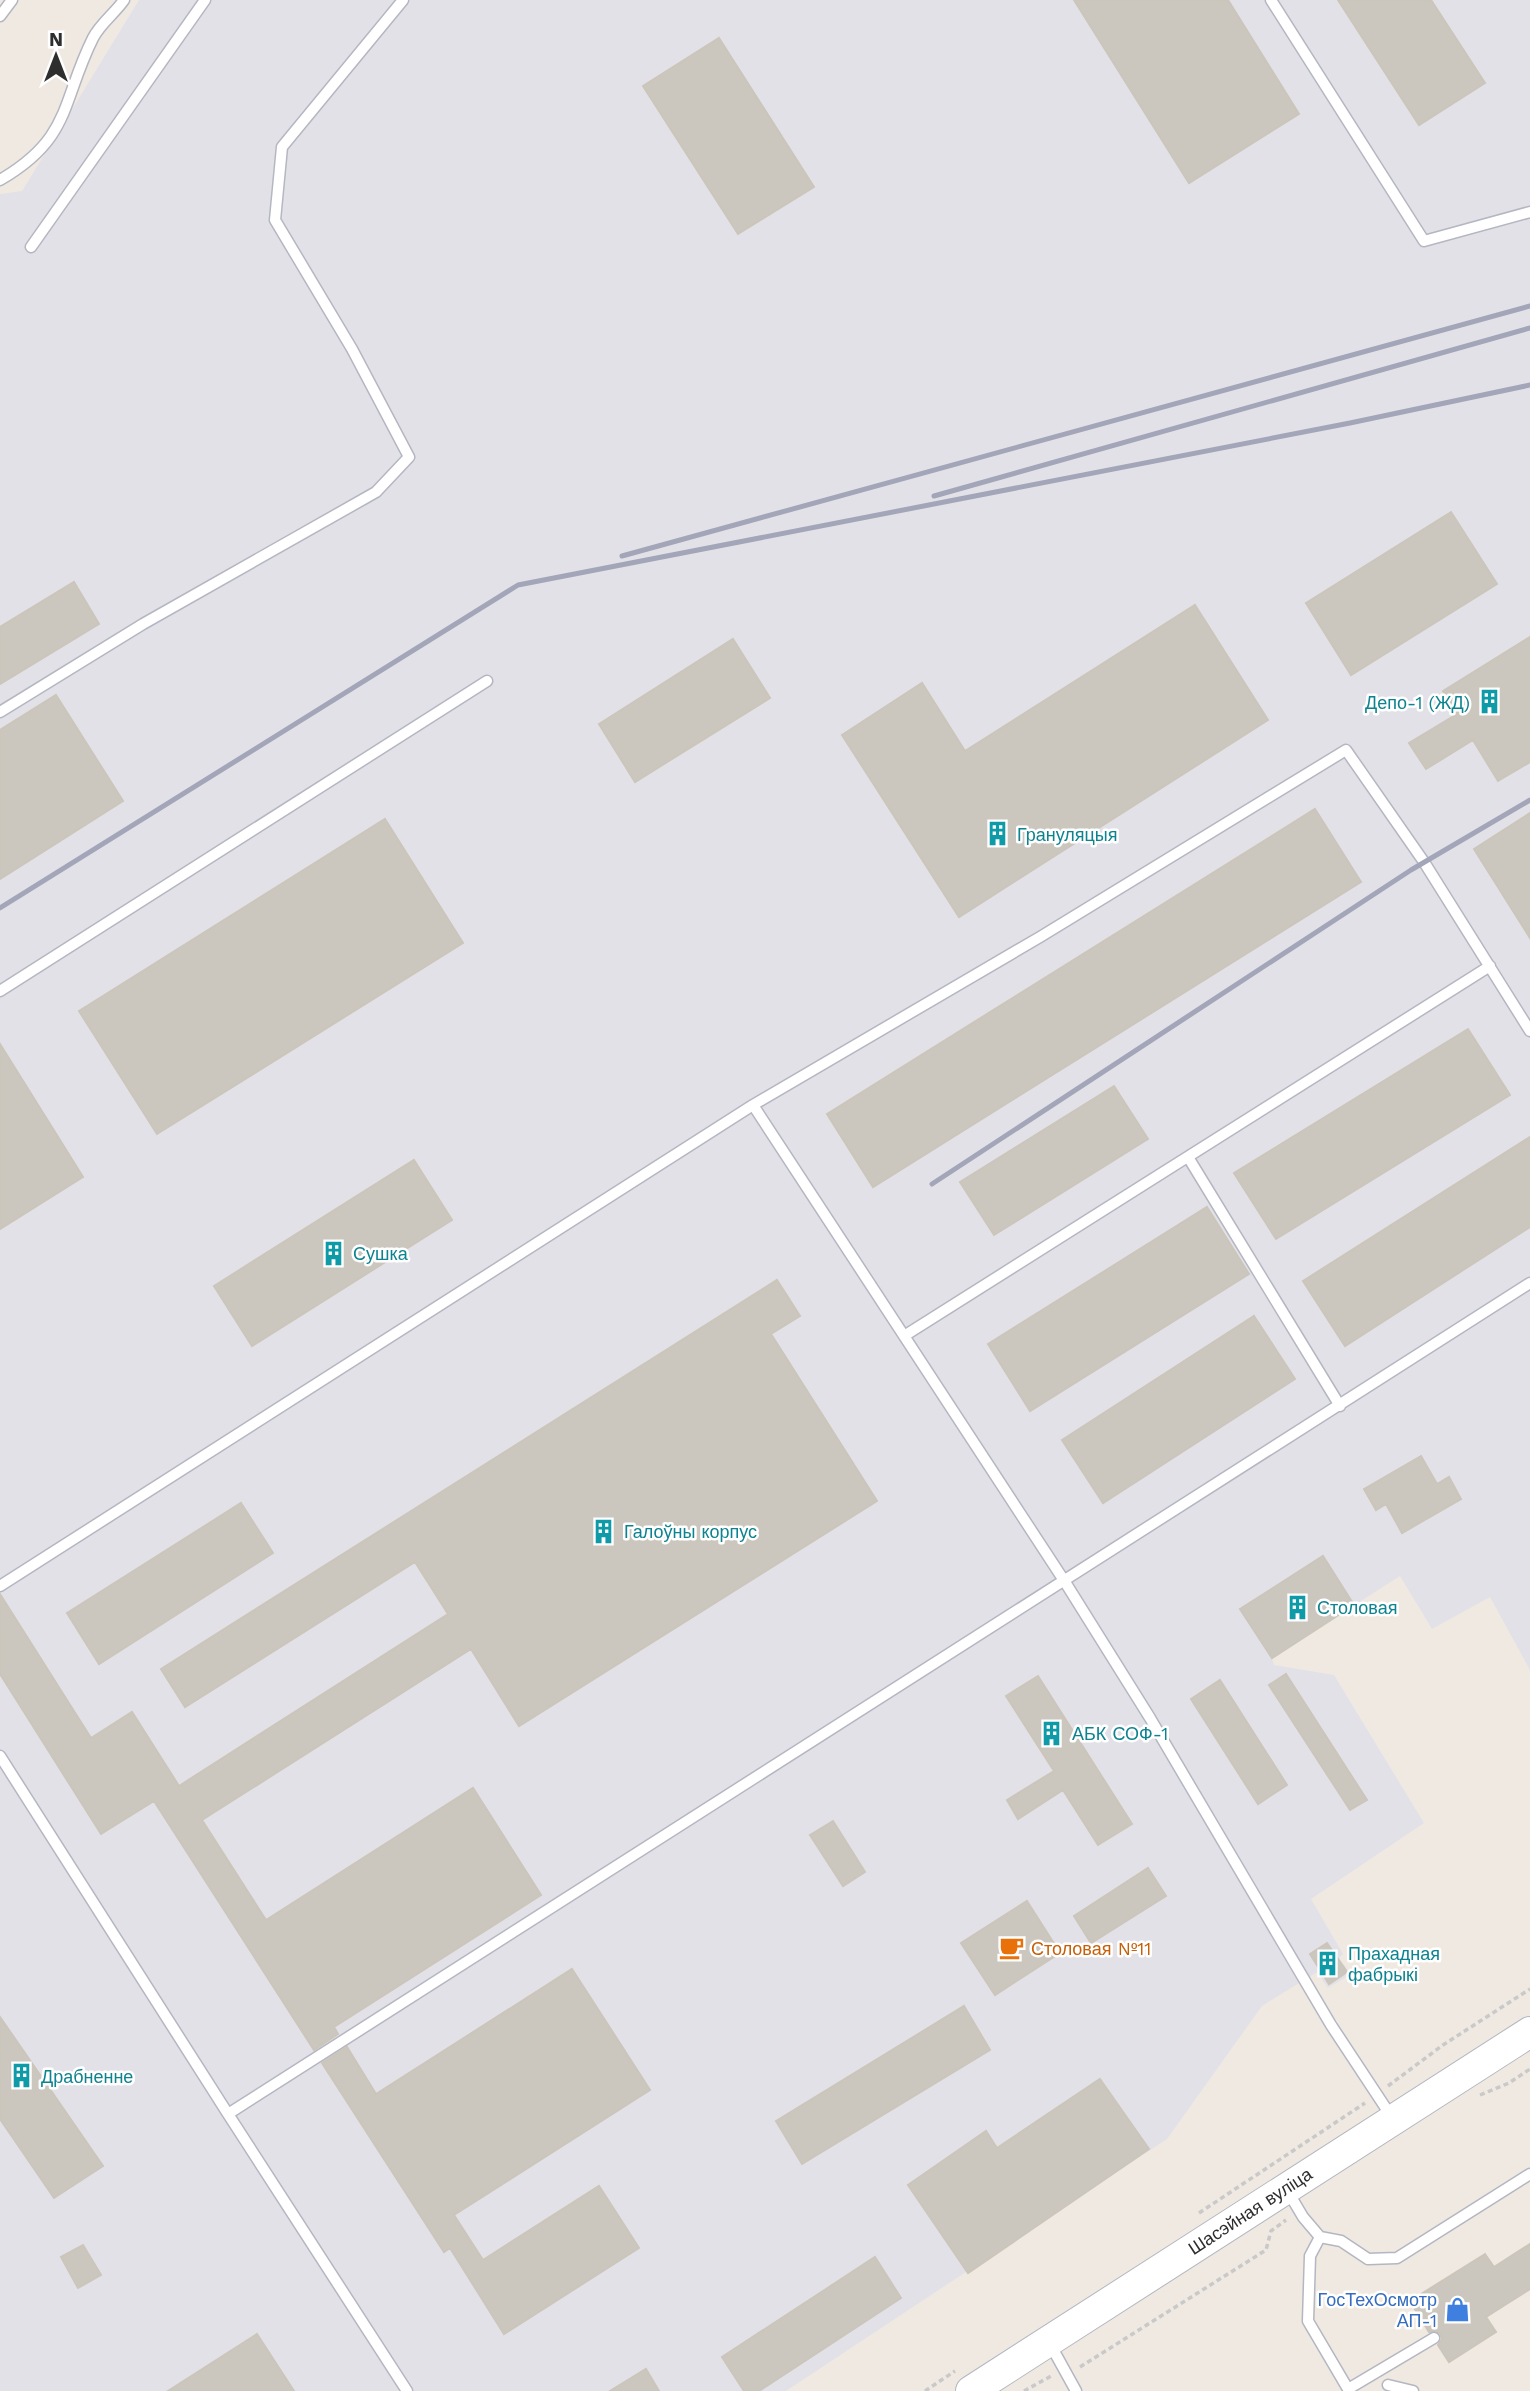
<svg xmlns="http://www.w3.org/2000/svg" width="1530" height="2391" font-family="'Work Sans',sans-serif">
	<rect width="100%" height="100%" fill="#efe9e1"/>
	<!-- industrial -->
	<path fill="#e3e1e8" d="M139,0H1530V1670L1490,1597L1432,1629L1400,1576L1272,1658L1274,1665L1334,1675L1424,1823L1311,1899L1343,1954L1339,1958L1351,1974L1328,1988L1317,1972L1262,2006L1167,2139L786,2391H0V194L22,191Z"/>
	<!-- building -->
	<path fill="#cbc7bf" stroke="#cbc5ba" stroke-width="2" d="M1074,0H1228L1299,114L1189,183Z
		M1338,0H1431L1485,83L1419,125Z
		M719,38L814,187L738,234L643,86Z
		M1451,512L1497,584L1351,675L1306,603Z
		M74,582L99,624L0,684V627Z
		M1195,605L1268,720L959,917L842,735L922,683L965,751Z
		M1530,637V762L1498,781L1473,740L1426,769L1409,743L1457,714L1443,691Z
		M733,639L770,698L635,782L599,724Z
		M56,695L123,801L0,879V730Z
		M1315,809L1361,882L873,1187L827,1114Z
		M1530,813V938L1474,849Z
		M385,819L463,943L157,1134L79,1011Z
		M1468,1029L1510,1095L1276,1239L1234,1173Z
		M0,1044L83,1177L0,1229Z
		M1114,1086L1148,1139L994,1235L960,1182Z
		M1530,1137V1227L1345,1346L1303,1281Z
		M414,1160L452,1220L252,1346L214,1286Z
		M1207,1207L1249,1274L1030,1411L988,1344Z
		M777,1280L800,1316L771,1334L877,1501L519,1726L471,1649L202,1820L266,1920L473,1788L541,1895L334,2027L338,2034L314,2050L154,1801L101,1834L0,1674V1594L91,1738L132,1712L179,1786L448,1614L415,1562L185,1707L161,1669Z
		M1254,1316L1295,1379L1103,1503L1062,1440Z
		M1421,1456L1437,1484L1449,1477L1461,1499L1402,1533L1386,1504L1376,1510L1364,1489Z
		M241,1503L273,1553L99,1664L67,1613Z
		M1323,1556L1354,1605L1272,1658L1240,1609Z
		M1286,1674L1367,1800L1350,1810L1269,1685Z
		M1038,1676L1132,1824L1098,1845L1063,1790L1018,1819L1007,1800L1054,1771L1006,1696Z
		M1220,1680L1287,1785L1258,1804L1191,1699Z
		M833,1821L865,1872L843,1886L810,1835Z
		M1148,1868L1166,1896L1091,1943L1074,1916Z
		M1027,1901L1060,1953L995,1995L961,1943Z
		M1327,1943L1347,1972L1329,1984L1310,1954Z
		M572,1969L650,2090L454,2215L483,2260L599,2186L639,2248L504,2334L450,2248L444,2252L322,2063L347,2047L376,2094Z
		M964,2006L990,2050L802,2164L776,2121Z
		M0,2017L103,2166L54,2198L0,2119Z
		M1100,2079L1149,2149L968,2273L908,2185L986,2131L997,2148Z
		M1530,2244V2289L1486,2317L1496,2332L1449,2362L1438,2345L1442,2339L1440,2333L1429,2332L1410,2301L1485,2254L1494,2267Z
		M83,2245L101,2275L78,2288L61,2257Z
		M875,2257L901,2298L759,2391H744L722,2357Z
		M257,2334L294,2391H168Z
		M646,2369L659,2391H610Z"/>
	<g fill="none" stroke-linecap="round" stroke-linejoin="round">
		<defs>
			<path id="lane" d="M1271,0L1424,241L1530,212
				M0,16L12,0
				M0,180C72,138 61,102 93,38C100,24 115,13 124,0
				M31,247L205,0
				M0,712L143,624L376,492L409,457L352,349L275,220L282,147L403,0
				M0,991L487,681
				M1188,1157L1340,1406
				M904,1336L1490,966
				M0,1586L753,1105
				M0,1756L228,2114L1530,1283
				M228,2114L407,2391
				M1393,2119L1331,2025L1150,1718L1065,1582L753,1105L1040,937L1346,750L1424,862L1530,1031
				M1287,2190L1303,2217L1320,2237L1341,2241L1368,2259L1397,2258L1530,2174
				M1320,2237L1310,2256L1308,2321L1348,2389L1434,2338
				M1050,2344L1076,2391
				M1388,2385L1413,2391"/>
			<path id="secondary" d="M971,2391L1530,2032"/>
		</defs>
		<!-- lane casing -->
		<use href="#lane" stroke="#b4b7c1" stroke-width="13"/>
		<!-- secondary casing -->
		<use href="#secondary" stroke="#b4b7c1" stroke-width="32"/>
		<!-- path -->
		<path stroke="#c9c9c9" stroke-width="3.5" stroke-dasharray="5 3.5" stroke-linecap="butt" d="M1388,2086L1443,2045L1530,1989
			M1480,2095L1509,2083L1530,2069
			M1199,2213L1365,2103
			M1080,2367L1266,2250L1271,2231L1286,2220
			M925,2391L955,2371
			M1024,2391L1053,2375"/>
		<!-- lane -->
		<use href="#lane" stroke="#fff" stroke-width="10"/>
		<!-- secondary -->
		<use href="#secondary" stroke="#fff" stroke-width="30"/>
		<!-- rail -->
		<path stroke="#a3a6b8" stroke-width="5" d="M934,496L1530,328
			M622,556L1530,306
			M0,908L518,585L1350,423L1530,385
			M932,1184L1411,870L1530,800"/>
	</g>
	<!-- icons -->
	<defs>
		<symbol id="building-bare" viewBox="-9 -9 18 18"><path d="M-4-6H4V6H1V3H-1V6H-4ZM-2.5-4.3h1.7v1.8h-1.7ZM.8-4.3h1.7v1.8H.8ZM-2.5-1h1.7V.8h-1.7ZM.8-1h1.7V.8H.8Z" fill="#0f9aa8" stroke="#fff" stroke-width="2.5" paint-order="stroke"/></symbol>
		<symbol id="cafe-bare" viewBox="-9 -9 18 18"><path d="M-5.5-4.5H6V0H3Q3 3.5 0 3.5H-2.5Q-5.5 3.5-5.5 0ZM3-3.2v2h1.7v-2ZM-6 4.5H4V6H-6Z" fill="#e8710a" stroke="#fff" stroke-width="2.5" paint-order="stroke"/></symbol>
		<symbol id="shop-bare" viewBox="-9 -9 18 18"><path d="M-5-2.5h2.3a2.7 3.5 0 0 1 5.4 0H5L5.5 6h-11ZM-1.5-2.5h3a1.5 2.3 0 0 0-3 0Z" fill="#3f7fe0" stroke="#fff" stroke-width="2.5" paint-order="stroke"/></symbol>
	</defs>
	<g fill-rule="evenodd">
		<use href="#building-bare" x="1472" y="684" width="35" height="35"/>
		<use href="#building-bare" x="980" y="816" width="35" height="35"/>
		<use href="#building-bare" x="316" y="1236" width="35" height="35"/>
		<use href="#building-bare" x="586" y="1514" width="35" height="35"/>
		<use href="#building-bare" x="1280" y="1590" width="35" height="35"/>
		<use href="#building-bare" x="1034" y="1716" width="35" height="35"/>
		<use href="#cafe-bare" x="994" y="1930" width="35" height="35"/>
		<use href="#building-bare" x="1310" y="1946" width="35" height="35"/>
		<use href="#building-bare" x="4" y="2058" width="35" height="35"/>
		<use href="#shop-bare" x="1440" y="2292" width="35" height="35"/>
	</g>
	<g text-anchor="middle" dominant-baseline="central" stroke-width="5" stroke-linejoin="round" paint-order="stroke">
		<!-- culture labels -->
		<g font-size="18" fill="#0d838f" stroke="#fff" text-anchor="start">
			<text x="1470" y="702" text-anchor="end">Депо-1 (ЖД)</text>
			<text x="1017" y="834">Грануляцыя</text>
			<text x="353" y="1253">Сушка</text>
			<text x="624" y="1531">Галоўны корпус</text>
			<text x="1317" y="1607">Столовая</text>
			<text x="1072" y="1733">АБК СОФ-1</text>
			<text x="1348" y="1953">Прахадная<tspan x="1348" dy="21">фабрыкі</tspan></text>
			<text x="41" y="2076">Драбненне</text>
		</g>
		<!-- food labels -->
		<g font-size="18" fill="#c56008" stroke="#fff" text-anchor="start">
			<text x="1031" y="1948">Столовая №11</text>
		</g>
		<!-- street labels -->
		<g font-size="18" fill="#2e2e2e" stroke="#fff">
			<text transform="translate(1250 2211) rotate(-33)">Шасэйная вуліца</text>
		</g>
		<!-- shop labels -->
		<g font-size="18" fill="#366cbe" stroke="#fff" text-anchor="end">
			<text x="1437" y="2299">ГосТехОсмотр<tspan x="1437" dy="21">АП-1</tspan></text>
		</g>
	</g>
	<!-- north arrow -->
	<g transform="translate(56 56)" stroke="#ffffff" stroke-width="5" paint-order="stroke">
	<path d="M0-5L12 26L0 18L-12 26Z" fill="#2e2e2e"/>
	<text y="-10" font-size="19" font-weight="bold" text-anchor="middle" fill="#2e2e2e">N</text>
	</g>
</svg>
